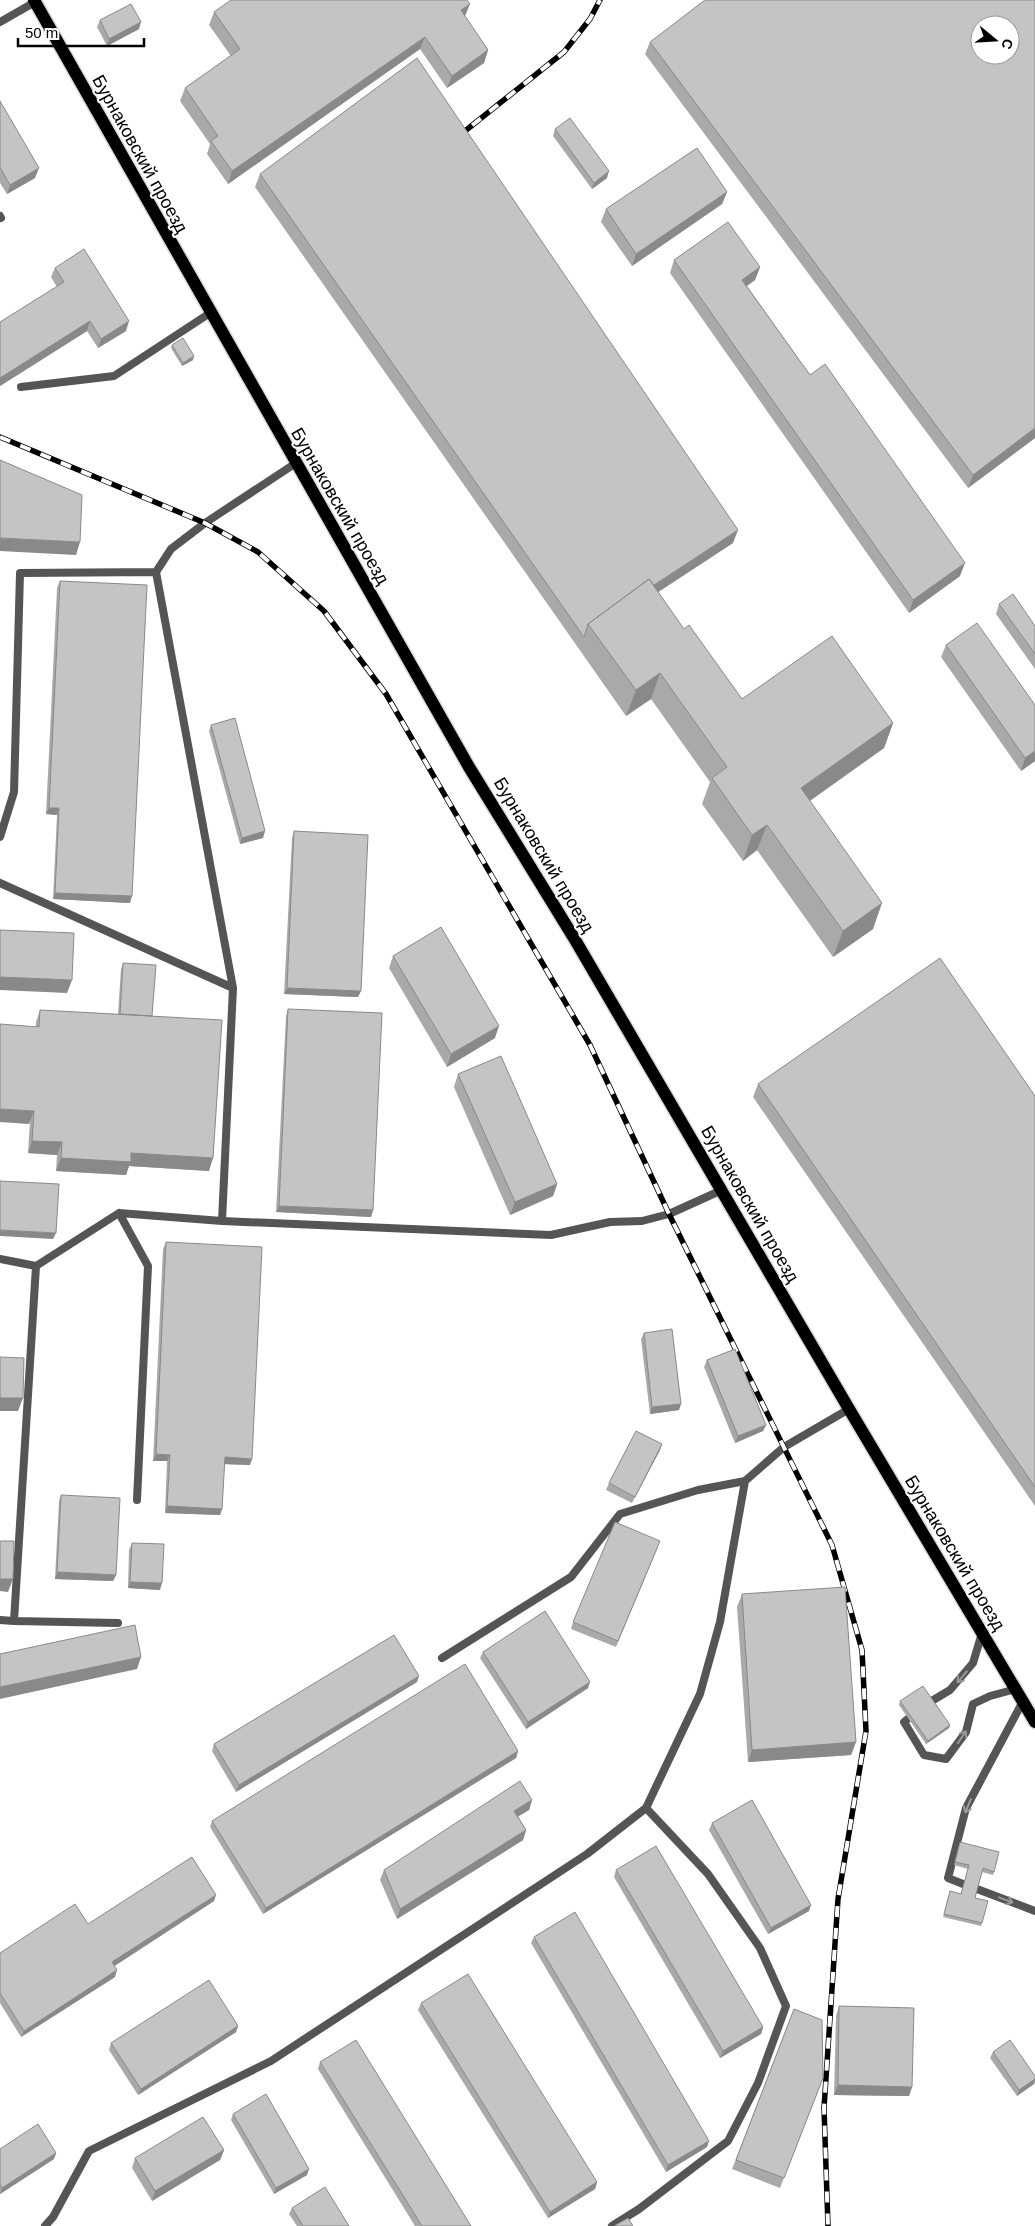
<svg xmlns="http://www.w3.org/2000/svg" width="1035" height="2226" font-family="Arial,sans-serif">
	<rect width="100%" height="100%" fill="#fff"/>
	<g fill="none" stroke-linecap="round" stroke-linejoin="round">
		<defs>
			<path id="primary" d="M34,0L469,767L574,938L849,1409L1035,1722"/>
		</defs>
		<!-- primary casing -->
		<use href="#primary" stroke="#dbdbdb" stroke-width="15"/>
		<!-- lane -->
		<path stroke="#555" stroke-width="8" d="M0,22L35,2
			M0,216L1,218
			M21,387L114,376L210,313
			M156,572L171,549L205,523L296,463
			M0,837L14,792L20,573L156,572L233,988
			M0,883L233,988L222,1221L119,1213L36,1266L0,1259
			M119,1213L148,1266L137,1500
			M222,1221L551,1235L610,1222L642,1221L669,1214L722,1190
			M0,1620L14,1621L36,1266
			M14,1621L118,1623
			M442,1658L571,1577L620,1514L698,1490L745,1481
			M925,1705L950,1690L973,1663L982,1633
			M916,1712L904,1722L924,1755L946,1759L966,1732L973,1704L990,1696L1016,1689
			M963,1884L948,1878L966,1808L1023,1701
			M977,1889L1035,1911
			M45,2226L53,2217L89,2151L271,2061L587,1854L646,1808L700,1694L720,1622L745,1481L784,1447L849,1409
			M612,2226L639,2209L728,2141L758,2083L786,2006L760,1948L708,1874L646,1808"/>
		<!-- primary -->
		<use href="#primary" stroke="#000" stroke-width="12"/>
		<defs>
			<path id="rail" d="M455,139L564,52L590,19L600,0
				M0,437L205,523L258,552L324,611L386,694L590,1045L669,1214L832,1545L862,1650L866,1731L838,1899L824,2108L828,2226"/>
		</defs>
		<!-- rail casing -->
		<use href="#rail" stroke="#000" stroke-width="5.5"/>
		<!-- rail -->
		<use href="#rail" stroke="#fff" stroke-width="4" stroke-dasharray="11" stroke-linecap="butt"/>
	</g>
	<!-- wall -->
	<path fill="#a9a9a9" d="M214,12L465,17L488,50L484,63L447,88L420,49L228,184L207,154L210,144L180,101L185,88L231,56L209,25Z
		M100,20L139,29L107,46L97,27Z
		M650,42L1035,438L968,488L645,54Z
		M0,101L35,178L7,194L0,183Z
		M555,129L607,178L592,189L553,136Z
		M260,174L733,543L658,592L684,629L742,699L893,723L884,748L810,801L873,929L833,957L757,850L743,861L702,804L710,782L651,699L626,716L255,187Z
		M727,192L722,204L632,266L601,222L606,209Z
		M674,260L760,267L755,280L747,286L810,375L960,576L909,613L670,273Z
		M55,268L126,331L98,348L87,331L0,386V322L57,287L51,277Z
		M172,345L193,360L182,366L171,348Z
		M60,581L130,903L53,899L57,815L46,814L57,588Z
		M999,604L1035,626V669L996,614Z
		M946,645L1035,761L1021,771L941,657Z
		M211,725L263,838L240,844L209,731Z
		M294,831L358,997L284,994L292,838Z
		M393,956L495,1038L447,1067L389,968Z
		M123,963L152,1016L209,1171L129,1166L126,1175L56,1171L57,1155L28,1153L36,1022L40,1010L118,1014L121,969Z
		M288,1009L373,1210L371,1217L276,1212L286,1016Z
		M458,1074L557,1184L553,1196L510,1215L454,1087Z
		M758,1084L1035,1096V1506L753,1097Z
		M166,1242L250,1465L224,1464L222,1509L220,1515L165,1513L167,1461H153L163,1249Z
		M644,1333L679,1410L650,1414L641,1339Z
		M707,1360L766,1425L763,1431L735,1443L704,1367Z
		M660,1450L632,1503L606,1490L609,1483Z
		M61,1495L116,1575L113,1581L55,1579L59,1501Z
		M132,1543L160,1590L128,1588L129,1550Z
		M658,1547L616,1647L571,1629L573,1622Z
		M742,1594L856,1742L851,1755L748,1762L737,1607Z
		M483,1652L588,1688L526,1729L480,1658Z
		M417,1682L236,1792L212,1751L214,1744Z
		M900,1701L950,1725L949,1728L926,1744L899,1705Z
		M518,1751L516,1758L263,1914L210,1827L212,1821Z
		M532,1800L529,1810L518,1816L526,1830L523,1840L397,1919L380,1880L384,1870Z
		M712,1823L809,1911L768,1934L709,1830Z
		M959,1846L994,1872L993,1875L982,1872L975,1898L982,1923L981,1926L943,1917L949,1895L961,1894L968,1869L954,1865Z
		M616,1870L763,2027L761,2034L720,2058L614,1877Z
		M214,1901L114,1966L115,1977L21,2037L0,2003V1953L88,1924Z
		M534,1937L707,2147L666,2172L531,1943Z
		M421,2003L597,2182L595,2189L548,2218L418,2010Z
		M839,2006L912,2087L909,2096L834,2095L836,2016Z
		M794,2009L823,2078L780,2188L732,2169Z
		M238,2026L236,2032L138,2095L109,2050L111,2043Z
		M993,2052L1035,2076V2082L1034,2084L1017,2096L990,2058Z
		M320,2062L471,2226H415L318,2069Z
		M233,2114L307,2175L274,2194L231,2120Z
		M0,2149L56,2153L54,2159L0,2194Z
		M224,2150L220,2160L152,2201L132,2168L135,2158Z
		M292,2208L349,2226H297L289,2214Z"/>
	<!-- shaded-wall -->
	<path fill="#898989" d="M470,4L465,16L456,23L461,10Z
		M141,22L139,29L107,46L109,39Z
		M425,37L420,49L228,184L232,171Z
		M488,50L484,63L447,88L452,76Z
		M39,168L35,178L7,194L10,185Z
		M609,171L607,178L592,189L594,183Z
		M727,192L722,204L632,266L636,254Z
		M760,267L755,280L738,292L742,280Z
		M90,321L87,331L0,386V378Z
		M129,321L126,331L98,348L101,339Z
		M194,356L193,360L182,366L183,363Z
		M1035,428V438L968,488L973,475Z
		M738,530L733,543L640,604L644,592Z
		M0,538L80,542L76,555L0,551Z
		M965,563L960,576L909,613L913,600Z
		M660,673L651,699L626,716L636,690Z
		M893,723L884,748L791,814L801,788Z
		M1035,751V761L1021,771L1025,758Z
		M49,808H59L57,815L46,814Z
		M767,825L757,850L743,861L752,835Z
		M265,831L263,838L240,844L242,838Z
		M55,893L132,896L130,903L53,899Z
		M882,903L873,929L833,957L843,931Z
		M0,977L72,980L67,993L0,990Z
		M287,988L361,991L358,997L284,994Z
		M499,1026L495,1038L447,1067L451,1054Z
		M0,1109L34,1111L29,1124L0,1122Z
		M32,1141L62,1142L57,1155L28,1153Z
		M131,1153L213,1158L209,1171L129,1166L126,1175L56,1171L61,1158Z
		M557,1184L553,1196L510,1215L515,1202Z
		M279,1206L373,1210L371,1217L276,1212Z
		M0,1230L56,1233L53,1239L0,1236Z
		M0,1398H23L18,1411H0Z
		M681,1404L679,1410L650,1414L652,1407Z
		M766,1425L763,1431L735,1443L738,1436Z
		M662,1444L660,1450L632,1503L635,1497Z
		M156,1454L170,1455L167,1461H153Z
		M225,1457L252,1459L250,1465L222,1464Z
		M167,1506L222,1509L220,1515L165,1513Z
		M57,1572L116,1575L113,1581L55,1579Z
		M0,1579H13L8,1592L0,1591Z
		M130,1582L162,1583L160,1590L128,1588Z
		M141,1657L137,1669L0,1699V1687Z
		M419,1676L417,1682L236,1792L239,1785Z
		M590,1682L588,1688L526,1729L528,1722Z
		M950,1725L949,1728L926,1744L928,1741Z
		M856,1742L851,1755L748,1762L752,1750Z
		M518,1751L516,1758L263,1914L266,1908Z
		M532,1800L529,1810L511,1821L514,1811Z
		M526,1830L523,1840L397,1919L400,1909Z
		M216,1895L214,1901L110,1969L112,1962Z
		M811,1905L809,1911L768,1934L771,1928Z
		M117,1970L115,1977L21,2037L24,2031Z
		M238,2026L236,2032L138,2095L141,2089Z
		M763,2027L761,2034L720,2058L723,2051Z
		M1035,2079L1034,2084L1017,2096L1019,2090Z
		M838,2085L912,2087L909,2096L834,2095Z
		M709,2141L707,2147L666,2172L668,2165Z
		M224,2150L220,2160L152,2201L155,2191Z
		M56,2153L54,2159L0,2194L2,2188Z
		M309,2169L307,2175L274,2194L276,2188Z
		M597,2182L595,2189L548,2218L550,2212Z"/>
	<!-- building -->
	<path fill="#c4c4c4" stroke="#898989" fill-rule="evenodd" d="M231,0H467L470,4L461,10L488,50L452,76L425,37L232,171L211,141L218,136L185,88L240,49L214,12Z
		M705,0H1035V428L973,475L650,42ZM980,25H1010V55H980Z
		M131,4L141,22L109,39L100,20Z
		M417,58L738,530L654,585L649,579L588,624L584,637L260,174Z
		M0,101L39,168L10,185L0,167Z
		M570,118L609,171L594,183L555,129Z
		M697,148L727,192L636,254L606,209Z
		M728,222L760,267L742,280L810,375L825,364L965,563L913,600L674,260Z
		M84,249L129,321L101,339L90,321L0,378V322L64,282L55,268Z
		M183,338L194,356L183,363L172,345Z
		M0,460L82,495L80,542L0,538Z
		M649,579L684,629L689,625L742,699L832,636L893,723L801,788L882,903L843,931L767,825L752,835L712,778L727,767L660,673L636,690L588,624Z
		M60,581L147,585L132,896L55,893L59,808H49Z
		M1013,594L1035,626V654L999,604Z
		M977,623L1035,705V751L1025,758L946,645Z
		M235,718L265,831L242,838L211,725Z
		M294,831L368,835L361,991L287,988Z
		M441,927L499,1026L451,1054L393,956Z
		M0,930L74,933L72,980L0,977Z
		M940,958L1035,1096V1487L758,1084Z
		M123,963L156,965L152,1016L120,1014Z
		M288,1009L382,1013L373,1210L279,1206Z
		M40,1010L222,1020L213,1158L131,1153V1162L61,1158L62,1142L32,1141L34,1111L0,1109V1024L39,1027Z
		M501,1056L557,1184L515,1202L458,1074Z
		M0,1181L59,1184L56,1233L0,1230Z
		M166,1242L262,1247L252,1459L225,1457L222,1509L167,1506L170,1455L156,1454Z
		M672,1329L681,1404L652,1407L644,1333Z
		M735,1349L766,1425L738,1436L707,1360Z
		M0,1357L24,1358L23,1398H0Z
		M636,1431L662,1444L635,1497L609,1483Z
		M61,1495L120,1498L116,1575L57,1572Z
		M615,1522L660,1541L618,1641L573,1622Z
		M0,1541H14L13,1579H0Z
		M132,1543L164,1544L162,1583L130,1582Z
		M845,1587L856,1742L752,1750L742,1594Z
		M545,1611L590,1682L528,1722L483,1652Z
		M135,1625L141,1657L0,1687V1654Z
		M394,1635L419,1676L239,1785L214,1744Z
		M465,1664L518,1751L266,1908L212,1821Z
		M923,1686L950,1725L928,1741L900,1701Z
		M520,1781L532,1800L514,1811L526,1830L400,1909L384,1870Z
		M752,1800L811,1905L771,1928L712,1823Z
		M960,1842L999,1852L994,1872L983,1868L975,1898L988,1901L982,1923L944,1914L950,1891L961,1894L969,1865L955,1862Z
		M656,1846L763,2027L723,2051L616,1870Z
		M192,1857L216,1895L112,1962L117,1970L24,2031L0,1993V1953L75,1904L88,1924Z
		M575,1912L709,2141L668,2165L534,1937Z
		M468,1974L597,2182L550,2212L421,2003Z
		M209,1980L238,2026L141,2089L111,2043Z
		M839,2006L914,2008L912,2087L838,2085Z
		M794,2009L822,2020L823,2078L784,2178L736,2160Z
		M356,2040L471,2226H422L320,2062Z
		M1010,2040L1035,2076V2079L1019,2090L993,2052Z
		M266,2094L309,2169L276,2188L233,2114Z
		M203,2117L224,2150L155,2191L135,2158Z
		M38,2124L56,2153L2,2188L0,2184V2149Z
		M325,2187L349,2226H303L292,2208Z
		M628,2218L633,2226H614Z"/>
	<!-- one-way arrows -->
	<defs><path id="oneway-shaft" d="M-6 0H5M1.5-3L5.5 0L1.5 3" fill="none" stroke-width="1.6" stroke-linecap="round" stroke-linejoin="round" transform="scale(1.25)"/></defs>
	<g stroke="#999">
		<use href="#oneway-shaft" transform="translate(962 1677) rotate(130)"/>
		<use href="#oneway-shaft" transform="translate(962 1737) rotate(-56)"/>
		<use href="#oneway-shaft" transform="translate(968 1806) rotate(113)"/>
		<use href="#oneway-shaft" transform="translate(1006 1900) rotate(21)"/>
	</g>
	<g text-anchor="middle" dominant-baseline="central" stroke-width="4" stroke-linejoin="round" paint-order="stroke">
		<!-- street labels -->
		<g font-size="18" fill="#000" stroke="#fff">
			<text transform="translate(140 154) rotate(61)">Бурнаковский проезд</text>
			<text transform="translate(340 506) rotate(60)">Бурнаковский проезд</text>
			<text transform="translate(544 855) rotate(59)">Бурнаковский проезд</text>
			<text transform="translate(750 1204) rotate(60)">Бурнаковский проезд</text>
			<text transform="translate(955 1553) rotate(59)">Бурнаковский проезд</text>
		</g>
	</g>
	<!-- north arrow -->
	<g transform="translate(995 40) rotate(108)"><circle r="24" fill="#ffffff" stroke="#999999"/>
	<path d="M0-4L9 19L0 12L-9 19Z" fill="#000000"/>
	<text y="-8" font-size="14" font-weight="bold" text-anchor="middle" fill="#000000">С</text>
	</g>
	<!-- scale -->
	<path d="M18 38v8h126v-8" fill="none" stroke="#000000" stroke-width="2.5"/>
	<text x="25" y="38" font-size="15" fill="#000000" stroke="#ffffff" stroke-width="4" paint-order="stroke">50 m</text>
</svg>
